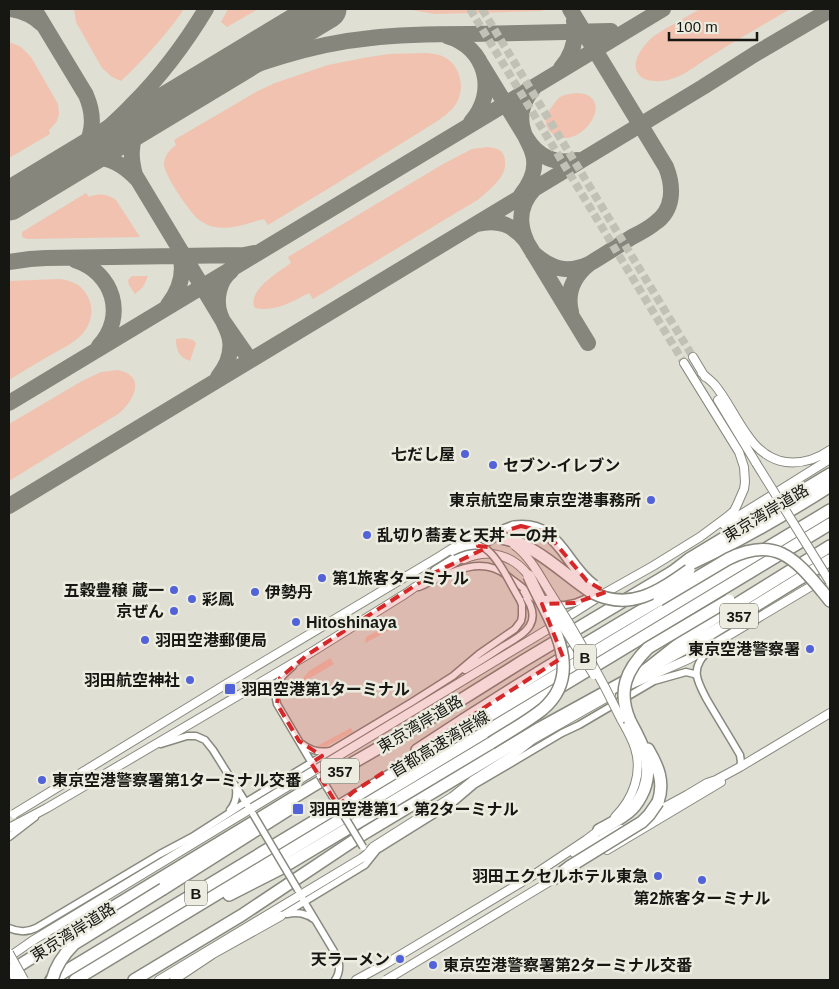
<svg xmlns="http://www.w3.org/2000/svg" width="839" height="989" font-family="Arial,'Noto Sans JP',sans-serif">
	<rect width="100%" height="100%" fill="#dfdfd3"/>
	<!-- green -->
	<path fill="#f0c2af" d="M74,9H184C166,35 144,59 121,81L112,77L102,68L76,22Z
		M228,9H258L227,27L221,22Z
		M406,9H544L545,10L541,11L435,14Z
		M700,9H790C763,25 735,41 708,58C695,66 684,76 668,80C660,82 645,82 639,75C629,63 644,44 654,36C669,26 685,18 700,9Z
		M9,42L21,47L31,57L58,104L59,114L57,121L53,126L49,130L50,134L9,158Z
		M427,53C435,54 443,55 449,60C463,72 465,94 453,108C446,116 437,121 428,127C415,135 402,143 389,151C349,176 308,201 268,225L264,219C248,223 231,230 215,227C209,226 203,223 198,219C189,211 164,175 164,164C164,156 170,149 176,145L174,140L256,92L275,83L328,65L363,58L389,54Z
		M570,94C574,93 580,93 585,94C614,105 577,152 553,134C541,125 546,113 554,104C556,101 559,97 562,96C564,95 567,94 570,94Z
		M488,147C495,148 502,149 504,156C510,175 491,188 479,199L313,299L309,293C292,302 275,312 255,308C246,291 280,271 291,263L288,257L443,164L472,149Z
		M86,193L89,197C99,193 107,194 116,200L140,237L27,239L22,237V232L27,229Z
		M132,276H148L143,287L135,294L129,285L128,280Z
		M60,279C73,281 82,285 88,297C91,303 92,309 91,315C88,338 66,346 49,356C35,364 22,372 9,380V281Z
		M185,338L193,340L196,343L190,361C179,357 176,350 176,339Z
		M118,370C147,376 134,401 118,414L9,481V424L82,381L101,372Z
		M399,624L400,625L365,643L366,637L383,628Z
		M330,658L334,664L286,692L284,689L304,677L309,671Z
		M351,728L353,732L325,747L317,746Z"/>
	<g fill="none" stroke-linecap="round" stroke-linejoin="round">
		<!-- taxiway -->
		<path stroke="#86867d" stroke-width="16" d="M11,9C23,11 33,15 42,24
			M34,9L86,95C94,114 94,129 85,148
			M447,36C486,47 498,92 471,122
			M481,64L527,139C538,157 556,165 577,160
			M561,68C573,54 577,38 574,21
			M196,88C252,64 310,44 371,38C404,34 437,34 470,34C517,33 564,32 611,31
			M162,108C135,127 126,141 135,175L223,321L250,360
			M70,163C75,162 80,159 85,158C106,154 123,164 137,179
			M68,164C89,144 111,127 131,106C160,77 185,44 206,9
			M521,195C531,183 538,167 532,151C530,145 526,139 524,133C518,117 523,101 533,89
			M9,205L31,187
			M477,224C497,219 513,224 526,241L588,343
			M526,240C518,222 520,204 534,189
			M533,253C551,269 567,274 589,264C604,255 618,246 632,237C640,233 648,229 655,223C674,210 674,187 666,167L570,9
			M75,260C113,272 127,316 99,346
			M9,262L30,259L46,258L244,255L254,253
			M168,305C180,290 185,273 180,254
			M571,312C566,292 574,276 589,264
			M218,377C227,366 232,354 230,340C229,331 223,323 220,314C215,300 219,280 231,271
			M9,403L663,9
			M9,506L703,87L755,54L830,10"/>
		<!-- runway -->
		<path stroke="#86867d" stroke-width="39" d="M9,201L327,9"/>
		<!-- tertiary-tunnel -->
		<path stroke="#c1c1b6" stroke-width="8" stroke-dasharray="8 4" stroke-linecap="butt" d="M470,9L684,363
			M482,9L693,357"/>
		<defs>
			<path id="minor" d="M419,587C446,575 479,554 506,575C512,580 519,584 524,589C529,593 532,598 539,601
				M556,605H565L575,603L597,594
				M710,649C703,656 695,665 697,676C698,683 703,692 706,698C717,717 729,736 740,755L741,762L740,767
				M293,666C279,678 272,685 277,704L313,765
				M465,670C478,663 490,655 502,647C526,633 545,622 523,593
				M161,744L187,736H196L205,740L213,750L248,806
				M302,744C311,751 319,753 330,751
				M230,810C235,804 237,797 236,789
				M9,837L35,817
				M302,898L338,958C340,966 340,973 335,980
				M287,914C298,912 306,913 315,920
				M281,916L365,865L377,850L454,802L474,785L562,733L579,725L654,681L686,672L694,674L697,676
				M9,928C18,932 26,933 36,928L160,854L192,837L251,799L412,702L453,676L479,654L515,629L521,621L522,616V605L520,600"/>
			<path id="tertiary" d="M693,357L705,377
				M702,373C706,377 710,380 714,384C736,409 748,457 786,462C803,464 817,459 830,450
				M718,400L756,463
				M724,525L830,459
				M464,559C489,548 513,555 529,576
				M625,687L689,659L830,575
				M650,815L687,795L707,783L716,780L740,767L830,713
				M615,817C633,799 643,773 635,748C632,738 626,728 621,719
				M9,828L47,808L127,761L307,655L405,594L440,570
				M607,850L721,782
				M574,853L621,829
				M9,957L32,941L550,628L605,593L653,566L700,537L727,517L734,511L737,505L744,489L745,482L744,467L739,452L684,363
				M159,980L362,858L367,854L373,847L452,797L472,781L510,757L532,740L611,695
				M174,980L213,954L281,916
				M356,980L387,963L532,876L586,840L602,828"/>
			<path id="trunk" d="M163,889L291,808
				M9,972L87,923L311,787L443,711L523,661L672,572L689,559L830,474
				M134,980L242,915L365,833L540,728L700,640L830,560"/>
			<path id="motorway" d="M436,572L498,533L514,527
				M672,572C727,549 780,518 830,486
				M822,591L830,601
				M647,669L695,631L719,615L830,546
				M648,749C658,766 665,782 658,802
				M417,750C496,698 577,648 659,600
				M599,830C610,824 623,818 632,809C637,804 641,797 644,790C654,764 642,743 630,721
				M229,895L280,869L491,743
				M51,980L830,510
				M75,980L830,524"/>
		</defs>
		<!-- minor casing -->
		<use href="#minor" stroke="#88897e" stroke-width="9"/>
		<!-- tertiary casing -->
		<use href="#tertiary" stroke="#88897e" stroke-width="10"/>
		<!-- trunk casing -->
		<use href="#trunk" stroke="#88897e" stroke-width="14"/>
		<!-- motorway casing -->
		<use href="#motorway" stroke="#88897e" stroke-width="14"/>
		<!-- minor -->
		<use href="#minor" stroke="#fff" stroke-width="6"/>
		<!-- tertiary -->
		<use href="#tertiary" stroke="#fff" stroke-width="8"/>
		<!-- trunk -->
		<use href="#trunk" stroke="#fff" stroke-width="11"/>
		<!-- motorway -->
		<use href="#motorway" stroke="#fff" stroke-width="11"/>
		<defs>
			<path id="minor-bridge" d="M452,552C479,539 488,545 503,570C509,580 514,590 520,600
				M320,776L363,847
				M253,814L298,890"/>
			<path id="tertiary-bridge" d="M756,463L830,582
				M514,545C531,557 540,577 551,594C577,635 600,676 621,719
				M546,600L594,675
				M14,814L223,686L437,558C458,545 479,528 504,539
				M9,953L24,980
				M9,968L16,980
				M386,980L552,880"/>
			<path id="trunk-bridge" d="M52,980C56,965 63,955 74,944L163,889"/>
			<path id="motorway-bridge" d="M514,527C560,521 564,565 594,586
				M501,538C536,544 563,574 591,592C629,612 658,592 689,570
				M659,600L728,559C774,536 794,557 822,591
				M630,721C617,691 626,670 648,648L729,600
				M491,743C508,732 527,722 543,709C588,670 547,618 529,576
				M552,880L569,867L642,822L649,815L658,802"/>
		</defs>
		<!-- minor-bridge casing -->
		<use href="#minor-bridge" stroke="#88897e" stroke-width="9" stroke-linecap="butt"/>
		<!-- tertiary-bridge casing -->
		<use href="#tertiary-bridge" stroke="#88897e" stroke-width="10" stroke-linecap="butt"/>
		<!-- trunk-bridge casing -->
		<use href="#trunk-bridge" stroke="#88897e" stroke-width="14" stroke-linecap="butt"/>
		<!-- motorway-bridge casing -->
		<use href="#motorway-bridge" stroke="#88897e" stroke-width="14" stroke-linecap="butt"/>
		<!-- minor-bridge -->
		<use href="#minor-bridge" stroke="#fff" stroke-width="6"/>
		<!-- tertiary-bridge -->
		<use href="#tertiary-bridge" stroke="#fff" stroke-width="8"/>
		<!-- trunk-bridge -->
		<use href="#trunk-bridge" stroke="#fff" stroke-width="11"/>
		<!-- motorway-bridge -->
		<use href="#motorway-bridge" stroke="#fff" stroke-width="11"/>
	</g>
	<!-- marked area -->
	<path fill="#d62828" fill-opacity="0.2" stroke="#d62828" stroke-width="4" stroke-dasharray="10 6" stroke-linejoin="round" d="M521,526L546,532L587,581L606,592L575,603L542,604L563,657L353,792L338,806L311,763L322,756L299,741L277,704L280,678L307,655L436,572L488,547L478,546L498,533Z"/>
	<!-- markers -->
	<g fill="#5262d8" stroke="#ecece0" stroke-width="2">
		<circle cx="465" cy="454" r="5"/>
		<circle cx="493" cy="465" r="5"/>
		<circle cx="651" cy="500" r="5"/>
		<circle cx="367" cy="535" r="5"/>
		<circle cx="322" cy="578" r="5"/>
		<circle cx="174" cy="590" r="5"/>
		<circle cx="255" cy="592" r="5"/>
		<circle cx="192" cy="599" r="5"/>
		<circle cx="174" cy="611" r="5"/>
		<circle cx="296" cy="622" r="5"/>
		<circle cx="145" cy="640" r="5"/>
		<circle cx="810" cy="649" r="5"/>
		<circle cx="190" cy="680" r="5"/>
		<rect x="224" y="683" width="12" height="12" rx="2.5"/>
		<circle cx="42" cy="780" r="5"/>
		<rect x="292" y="803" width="12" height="12" rx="2.5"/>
		<circle cx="658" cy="876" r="5"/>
		<circle cx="702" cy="880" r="5"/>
		<circle cx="400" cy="959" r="5"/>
		<circle cx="433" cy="965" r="5"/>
	</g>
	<g text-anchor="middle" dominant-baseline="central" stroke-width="5" stroke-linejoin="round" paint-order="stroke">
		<!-- shield labels -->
		<g fill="#ecece0" stroke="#565750" stroke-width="1">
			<rect x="720" y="603.5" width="38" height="25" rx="4"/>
			<rect x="574" y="644.5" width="22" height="25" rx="4"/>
			<rect x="321" y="758.5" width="38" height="25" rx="4"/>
			<rect x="185" y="880.5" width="22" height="25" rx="4"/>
		</g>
		<g font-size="15" font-weight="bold" fill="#161712">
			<text x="739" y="616">357</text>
			<text x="585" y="657">B</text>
			<text x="340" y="771">357</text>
			<text x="196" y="893">B</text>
		</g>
		<!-- poi labels -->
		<g font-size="16" font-weight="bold" fill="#161712" stroke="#ecece0" text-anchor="start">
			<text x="455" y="454" text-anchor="end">七だし屋</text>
			<text x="503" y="465">セブン-イレブン</text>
			<text x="641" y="500" text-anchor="end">東京航空局東京空港事務所</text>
			<text x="377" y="535">乱切り蕎麦と天丼 一の井</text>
			<text x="332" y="578">第1旅客ターミナル</text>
			<text x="164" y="590" text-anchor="end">五穀豊穣 蔵一</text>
			<text x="265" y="592">伊勢丹</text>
			<text x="202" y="599">彩鳳</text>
			<text x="164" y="611" text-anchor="end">京ぜん</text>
			<text x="306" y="622">Hitoshinaya</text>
			<text x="155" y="640">羽田空港郵便局</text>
			<text x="800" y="649" text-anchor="end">東京空港警察署</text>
			<text x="180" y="680" text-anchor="end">羽田航空神社</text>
			<text x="241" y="689">羽田空港第1ターミナル</text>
			<text x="52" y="780">東京空港警察署第1ターミナル交番</text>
			<text x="309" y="809">羽田空港第1・第2ターミナル</text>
			<text x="648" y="876" text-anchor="end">羽田エクセルホテル東急</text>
			<text x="702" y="898" text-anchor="middle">第2旅客ターミナル</text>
			<text x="390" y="959" text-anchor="end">天ラーメン</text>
			<text x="443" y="965">東京空港警察署第2ターミナル交番</text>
		</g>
		<!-- street labels -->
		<g font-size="16" fill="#161712" stroke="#ecece0">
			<text transform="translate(766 513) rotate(-31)">東京湾岸道路</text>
			<text transform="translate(420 724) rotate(-31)">東京湾岸道路</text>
			<text transform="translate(440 744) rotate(-31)">首都高速湾岸線</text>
			<text transform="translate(73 932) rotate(-32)">東京湾岸道路</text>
		</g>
	</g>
	<!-- border -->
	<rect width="839" height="989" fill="none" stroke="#161712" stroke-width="20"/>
	<!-- scale -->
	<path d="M669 32v8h88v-8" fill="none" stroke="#161712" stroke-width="2.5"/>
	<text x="676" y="32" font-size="15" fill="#161712" stroke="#ecece0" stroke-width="4" paint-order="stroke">100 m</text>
</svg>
